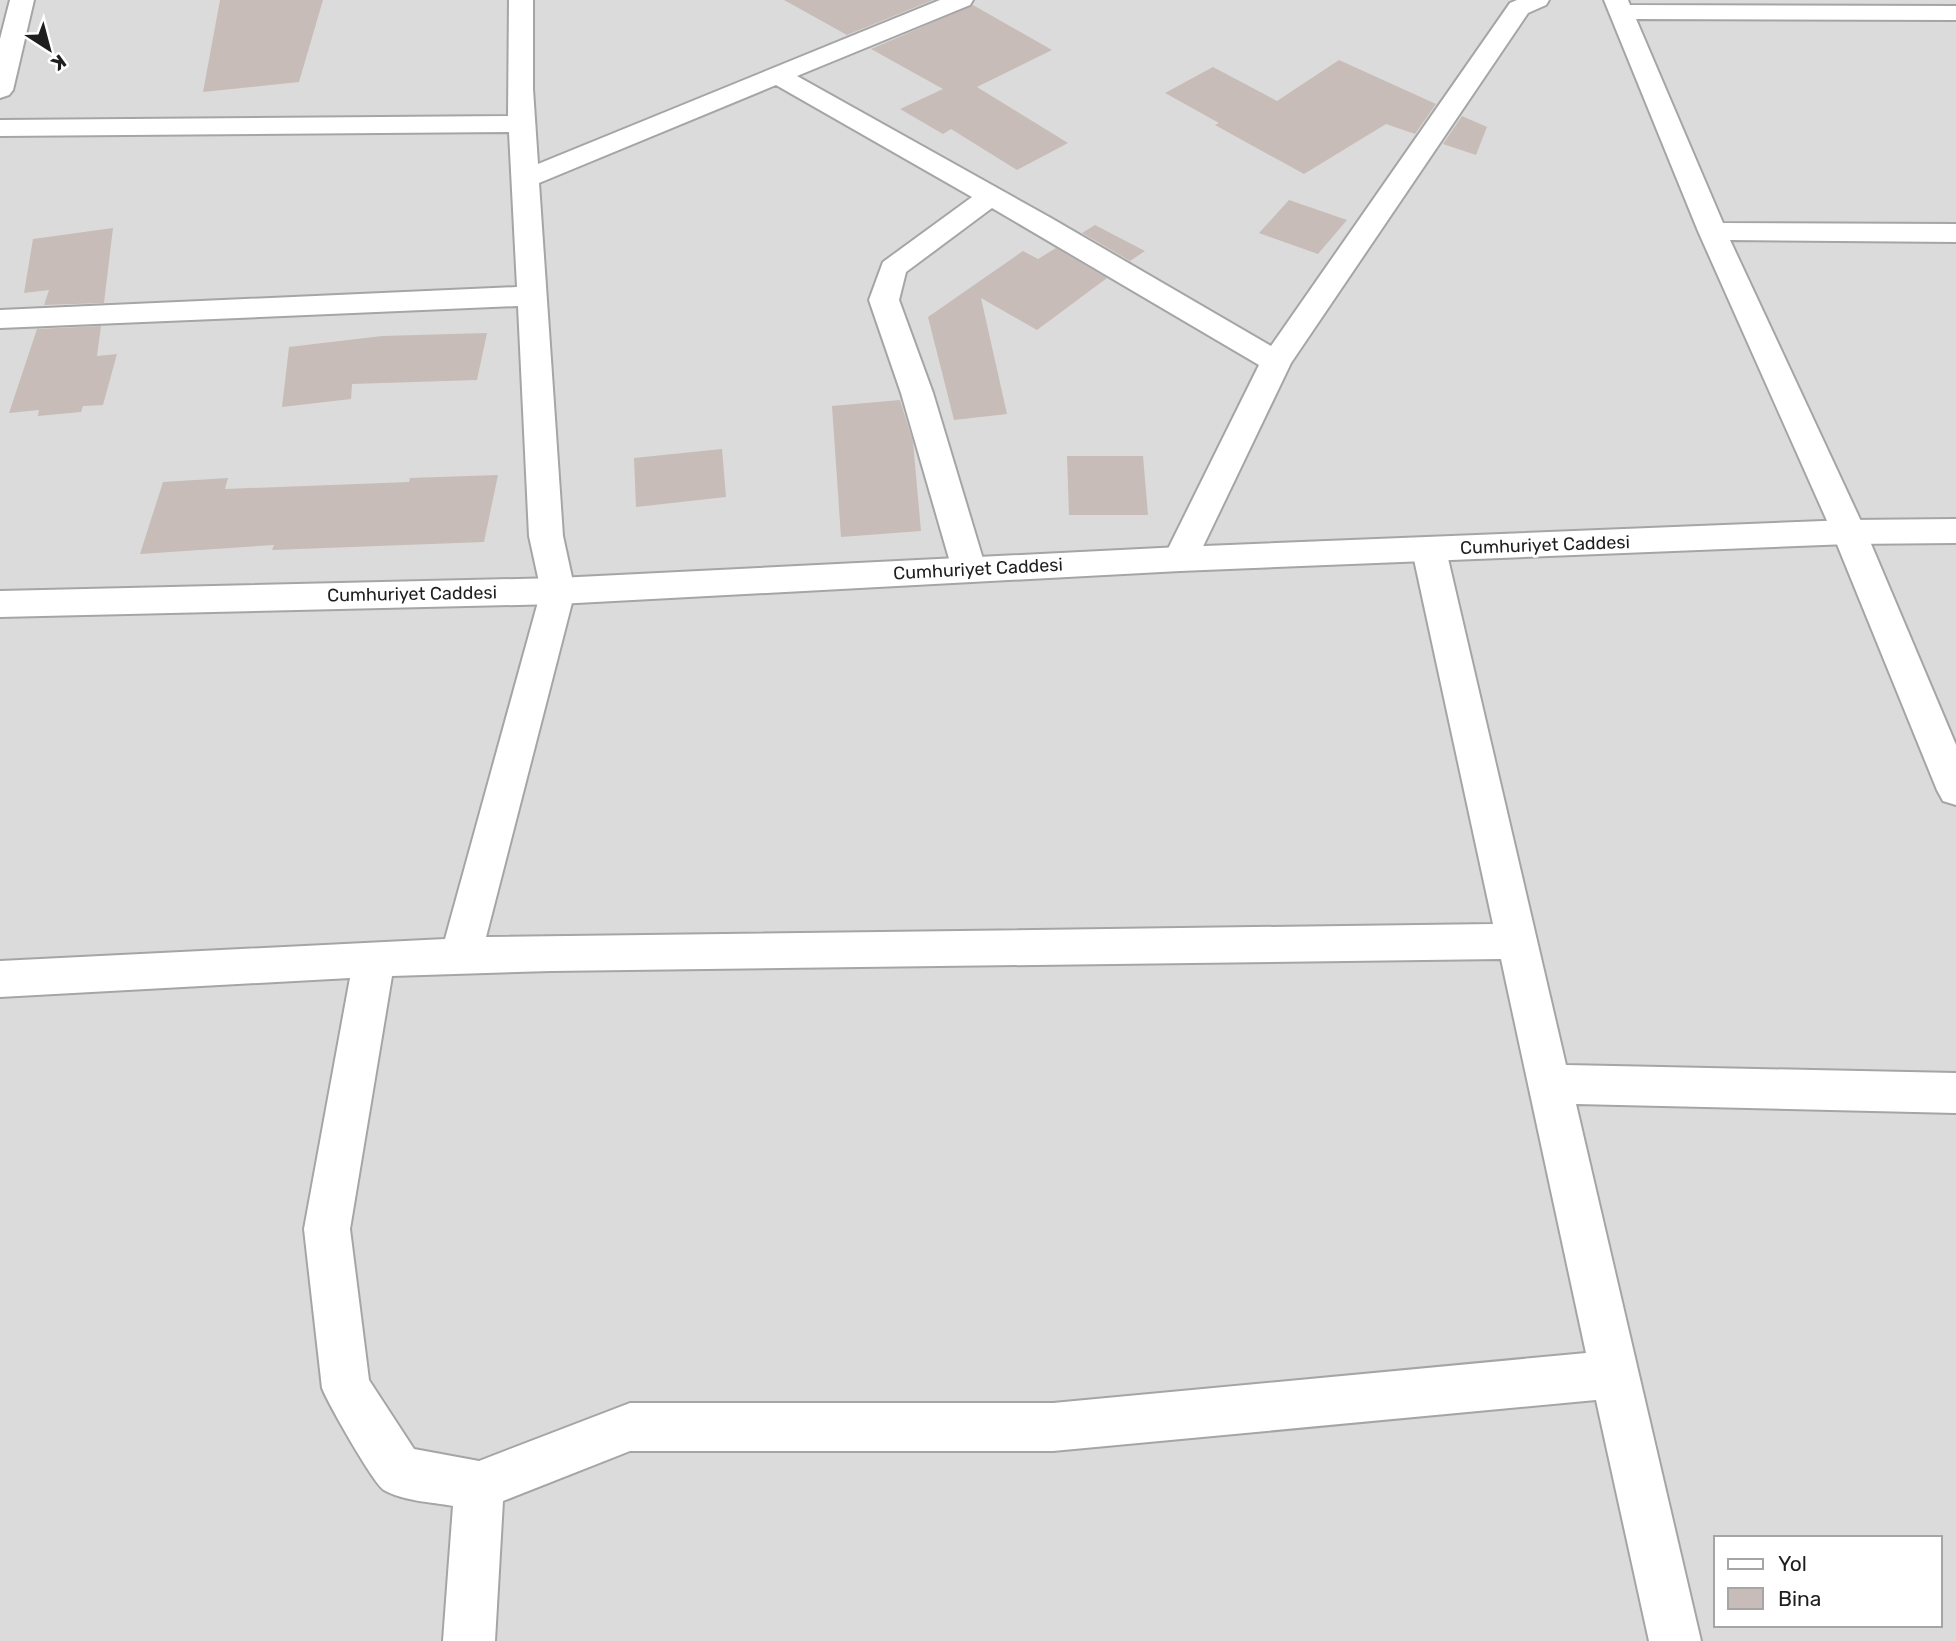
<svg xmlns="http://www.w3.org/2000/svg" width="1956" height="1641" font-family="Rubik,sans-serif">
	<rect width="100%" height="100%" fill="#efeae4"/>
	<!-- residential -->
	<path fill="#dcdbdb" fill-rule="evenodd" d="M0,0H1956V1641H0ZM1716,1538H1940V1625H1716Z"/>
	<!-- building -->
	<path fill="#c7bcb7" d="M220,0H323L299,82L203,92Z
		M784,0H933L847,35Z
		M973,5L1052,50L977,87L1068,143L1017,170L951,129L943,134L900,109L943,89L871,49Z
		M1339,60L1436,104L1415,134L1386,124L1304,174L1215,125L1219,123L1165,93L1213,67L1277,101Z
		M1462,116L1487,127L1476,155L1443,144Z
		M1289,200L1347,220L1318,254L1259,233Z
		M1095,225L1145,251L1130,261L1082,233Z
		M113,228L104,303L44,305L49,290L24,293L33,239Z
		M1056,248L1107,278L1037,330L981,298L1007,414L954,420L928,317L1023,251L1038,259Z
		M101,326L97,356L117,354L103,405L83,406L81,412L38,416L39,410L9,413L37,329Z
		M487,333L477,380L352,384L351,399L282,407L289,347L382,336Z
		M900,400L913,442L921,531L841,537L832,406Z
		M722,449L726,497L636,507L634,458Z
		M1067,456H1143L1148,515H1069Z
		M498,475L484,542L272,550L274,545L140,554L163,482L228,478L225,489L409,482L410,478Z"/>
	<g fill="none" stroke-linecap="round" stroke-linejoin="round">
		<defs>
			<path id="minor" d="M509,0H533V89L538,164L940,0H973L970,5L797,76L1051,218L1271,346L1510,3L1517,0H1549L1546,5L1528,13L1291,363L1197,559L1192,568L1180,571L1168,568L1163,559L1259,365L992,208L906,272L899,300L933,393L986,569L981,578L969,581L957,578L952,569L901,393L869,300L883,262L972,197L776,85L539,183L563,536L575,591L486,937L1493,924L1412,550L1417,541L1429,538L1441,541L1446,550L1566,1065L1956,1073V1113L1576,1104L1701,1641H1649L1596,1400L1053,1451H630L503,1501L495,1641H443L453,1506C431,1502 403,1501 384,1490C373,1483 328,1403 322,1388L304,1229L350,978L0,997V961L445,939L541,591L529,536L518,306L0,328V310L517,287L509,132L0,136V120L508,116ZM1501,959L1586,1353L1053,1403H630L479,1461L414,1449L369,1380L350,1229L392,976L551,971Z
				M1604,0H1628L1630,5L1956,6V20L1636,19L1723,223L1956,224V242L1730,240L1866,532L1956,745V805L1943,801L1937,790L1832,532L1698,231Z"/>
			<path id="tertiary" d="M10,0H34L13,90L9,95L0,98V39Z
				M1956,519V543L1849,544L1180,571L558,604L0,617V591L558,578L1180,547L1849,520Z"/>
		</defs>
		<!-- minor casing -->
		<use href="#minor" stroke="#a5a5a5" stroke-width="4"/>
		<!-- tertiary casing -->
		<use href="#tertiary" stroke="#a5a5a5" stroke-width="4"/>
		<!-- minor -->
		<use href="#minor" fill="#fff" fill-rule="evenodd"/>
		<!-- tertiary -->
		<use href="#tertiary" fill="#fff" fill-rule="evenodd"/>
	</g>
	<g text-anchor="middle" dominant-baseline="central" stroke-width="6" stroke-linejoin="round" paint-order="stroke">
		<!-- street labels -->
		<g font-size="18" fill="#1e1e1e" stroke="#fff">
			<text transform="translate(1545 545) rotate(-2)">Cumhuriyet Caddesi</text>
			<text transform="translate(978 569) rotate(-3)">Cumhuriyet Caddesi</text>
			<text transform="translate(412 594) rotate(-1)">Cumhuriyet Caddesi</text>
		</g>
	</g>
	<!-- legend -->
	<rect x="1714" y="1536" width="228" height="91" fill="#ffffff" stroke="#a5a5a5" stroke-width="2"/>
	<rect x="1728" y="1559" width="35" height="10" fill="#ffffff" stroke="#a5a5a5" stroke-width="2"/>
	<text x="1778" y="1571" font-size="21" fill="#1e1e1e">Yol</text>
	<rect x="1728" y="1588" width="35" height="21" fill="#c7bcb7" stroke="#a5a5a5" stroke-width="2"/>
	<text x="1778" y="1606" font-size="21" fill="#1e1e1e">Bina</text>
	<!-- north arrow -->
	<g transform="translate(49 49) rotate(144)" stroke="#ffffff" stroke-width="5" paint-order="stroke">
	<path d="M0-5L12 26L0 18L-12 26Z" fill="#1e1e1e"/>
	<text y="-10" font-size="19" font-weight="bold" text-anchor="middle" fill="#1e1e1e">K</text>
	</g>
</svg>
